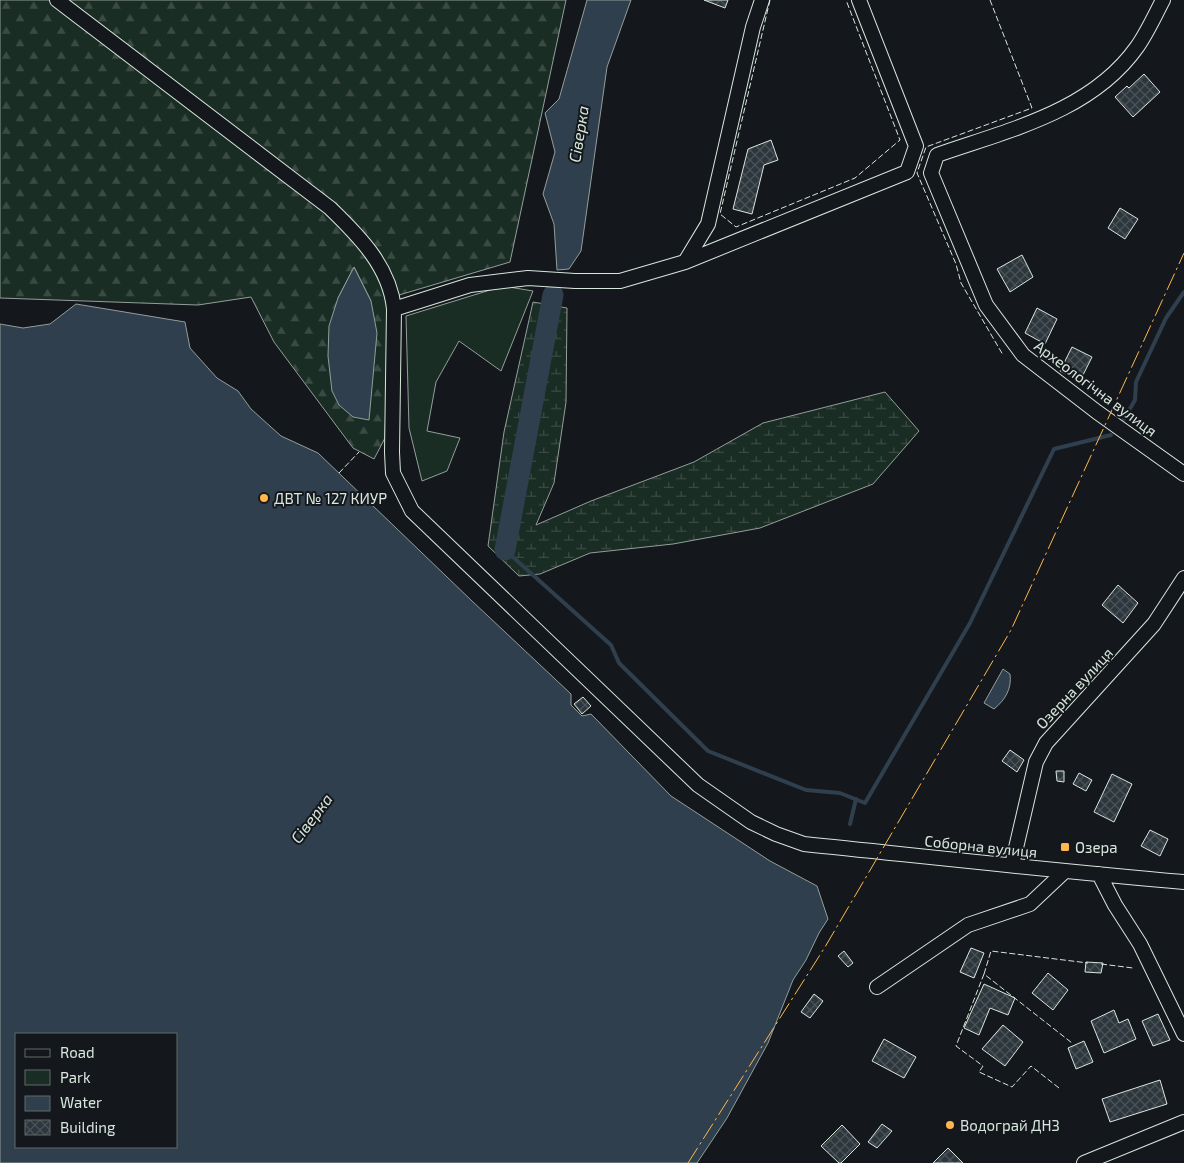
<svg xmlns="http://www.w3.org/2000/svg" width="1184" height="1163" font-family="'Exo 2',sans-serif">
	<defs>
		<pattern id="forest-firs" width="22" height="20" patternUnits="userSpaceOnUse" patternTransform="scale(1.25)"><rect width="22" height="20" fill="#1a2d24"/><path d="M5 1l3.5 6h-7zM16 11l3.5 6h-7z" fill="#3b4b43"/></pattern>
		<pattern id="wetland-marsh" width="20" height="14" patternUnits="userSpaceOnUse" patternTransform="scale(1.25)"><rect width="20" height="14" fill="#1a2d24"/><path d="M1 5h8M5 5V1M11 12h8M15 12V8" fill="none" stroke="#3b4b43"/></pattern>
		<pattern id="building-cross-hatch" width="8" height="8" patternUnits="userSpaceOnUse" patternTransform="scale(1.25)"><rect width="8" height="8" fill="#2c363c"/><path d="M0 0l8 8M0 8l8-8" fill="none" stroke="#4a5358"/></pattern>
	</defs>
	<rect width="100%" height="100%" fill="#14181c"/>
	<!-- green -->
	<path fill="#1a2d24" stroke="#939e99" d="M503,286L533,291L501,371L459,341L436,382L427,431L460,438L447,471L422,481L409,428L406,316Z"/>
	<!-- forest -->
	<path fill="url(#forest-firs)" stroke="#939e99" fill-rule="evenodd" d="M0,0H566L510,262L389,298L385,438L374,459L353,448L274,342L251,297L198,305L0,298ZM354,267L371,301L338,298Z"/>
	<!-- wetland -->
	<path fill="url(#wetland-marsh)" stroke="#939e99" d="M533,302L567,308L566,402L554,483L536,525L591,501L694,462L763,423L885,392L919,431L873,484L760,528L673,544L590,553L540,574L519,576L488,546L504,432Z"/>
	<!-- water -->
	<path fill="#2f3f4d" stroke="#939e99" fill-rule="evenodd" d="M587,0H631L607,67L581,251L569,269L557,270L554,224L543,194L555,152L545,113L559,99Z
		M354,267L371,301L377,333L369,420L353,417L339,405L332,391L328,356L329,326L338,298Z
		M76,304L185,322L190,348L217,378L238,391L251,409L281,436L318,453L472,601L571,694V705L582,716L591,714L671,796L770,861L817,886L828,919L819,933L806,960L793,980L768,1043L727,1118L697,1163H0V324L23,328L50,324ZM16,1034H176V1147H16Z
		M1003,669L1010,674C1012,689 1005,700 994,709L984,703Z"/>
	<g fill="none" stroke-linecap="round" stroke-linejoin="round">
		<!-- stream -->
		<path stroke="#2f3f4d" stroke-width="4" d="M1124,419L1135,400L1136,382L1166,318L1184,292
			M505,550L611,645L619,663L708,751L806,790L840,793L865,803L970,623L1054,449L1111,435
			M850,824L856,799"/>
		<!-- river -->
		<path stroke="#2f3f4d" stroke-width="21" d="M505,550L553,295"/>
	</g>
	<!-- building -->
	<path fill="url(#building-cross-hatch)" stroke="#d8e6dc" d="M704,0H728L725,8Z
		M1144,74L1160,92L1133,117L1115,97L1127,86L1129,88Z
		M771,140L778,160L764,165L752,214L733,209L748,149Z
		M1120,208L1138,219L1125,239L1108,228Z
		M1022,255L1033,277L1010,292L997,269Z
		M1037,308L1057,319L1045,344L1025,333Z
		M1072,347L1092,357L1080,381L1060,371Z
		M1118,585L1138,603L1123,623L1102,605Z
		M583,697L591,706L582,714L574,704Z
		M1010,750L1024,760L1017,772L1002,761Z
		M1056,771H1064V782L1057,781Z
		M1079,773L1092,780L1086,791L1073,784Z
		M1112,774L1132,784L1114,822L1094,812Z
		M1150,830L1168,839L1160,856L1141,846Z
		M971,948L984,953L974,978L960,972Z
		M844,951L853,963L848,967L838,956Z
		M1086,962L1103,963L1101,973L1085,972Z
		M1048,973L1068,990L1053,1010L1032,993Z
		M984,984L1015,998L1008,1015L990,1008L979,1035L964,1028Z
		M814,994L823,1001L810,1018L801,1012Z
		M1114,1010L1119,1023L1128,1019L1136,1039L1104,1053L1091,1021Z
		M1158,1014L1170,1040L1153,1046L1142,1021Z
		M1003,1025L1023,1042L1005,1066L982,1049Z
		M884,1039L916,1057L904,1078L872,1061Z
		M1084,1041L1093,1062L1076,1069L1068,1048Z
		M1160,1080L1167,1104L1110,1122L1102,1099Z
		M882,1124L892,1131L877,1148L868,1142Z
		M842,1125L860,1144L841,1163H839L821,1146Z
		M948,1148L963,1163H933Z"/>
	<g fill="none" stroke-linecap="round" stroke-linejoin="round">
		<defs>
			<path id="minor" d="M57,0L330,208C359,236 390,267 394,309L392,452L393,473L412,511L698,785L751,822L776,834L804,844C931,857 1057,871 1184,882
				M1163,0C1155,15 1147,33 1137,47C1091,112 1008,130 937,155L931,173L986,305L1023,355L1097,412L1184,474
				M685,262L907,172L916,146L859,0
				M394,309L470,285L528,278L575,281H620L685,262L708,224L753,27L762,0
				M1012,865L1036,762L1046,743L1154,624L1184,578
				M1099,874L1115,905L1140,944L1184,1034
				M877,987L968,925L1030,904L1064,872
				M1084,1163L1184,1122"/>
		</defs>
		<!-- minor casing -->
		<use href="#minor" stroke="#d8e6dc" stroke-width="16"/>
		<!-- minor -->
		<use href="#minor" stroke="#14181c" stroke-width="14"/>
		<!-- fence -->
		<path stroke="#d8e6dc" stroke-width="1" stroke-dasharray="6 2.5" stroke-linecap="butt" d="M770,0L720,214L736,227L855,178L900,140L846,0
			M990,0L1032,108L926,147L917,173L956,264L961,283L1003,355
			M339,473L359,452
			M1101,964L1133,968
			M984,974L991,951L1088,963
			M1059,1088L1031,1066L1012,1087L979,1072L983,1066L956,1046L984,974L1072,1043"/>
		<!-- power -->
		<path stroke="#ffb74d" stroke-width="1" stroke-dasharray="18 4 2.5 4" stroke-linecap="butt" d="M688,1163L825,947L1011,630L1184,253"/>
	</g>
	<!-- markers -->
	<g fill="#ffb74d" stroke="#14181c" stroke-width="2">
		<circle cx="264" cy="498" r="5"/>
		<rect x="1060" y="842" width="10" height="10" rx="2.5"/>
		<circle cx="950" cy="1125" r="5"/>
	</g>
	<g text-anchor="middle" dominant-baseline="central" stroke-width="4" stroke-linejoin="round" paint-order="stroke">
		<!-- street labels -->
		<g font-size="15" fill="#d8e6dc" stroke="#14181c">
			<text transform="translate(1096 388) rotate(37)">Археологічна вулиця</text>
			<text transform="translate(1074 688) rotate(-47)">Озерна вулиця</text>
			<text transform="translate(981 846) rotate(6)">Соборна вулиця</text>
		</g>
		<!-- poi labels -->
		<g font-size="15" fill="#d8e6dc" stroke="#14181c" text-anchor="start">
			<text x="274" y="498">ДВТ № 127 КИУР</text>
			<text x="1075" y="847">Озера</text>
			<text x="960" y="1125">Водограй ДНЗ</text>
		</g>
		<!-- water labels -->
		<g font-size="16" font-style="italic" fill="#d8e6dc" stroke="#14181c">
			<text transform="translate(578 134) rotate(-81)">Сіверка</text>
			<text transform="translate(311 818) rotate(-53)">Сіверка</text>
		</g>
	</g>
	<!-- legend -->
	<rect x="15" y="1033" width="162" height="115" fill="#14181c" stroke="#626a69"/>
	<rect x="25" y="1049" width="25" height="8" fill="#14181c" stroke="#626a69"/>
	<text x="60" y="1058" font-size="15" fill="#d8e6dc">Road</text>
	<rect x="25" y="1070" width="25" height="15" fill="#1a2d24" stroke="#626a69"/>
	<text x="60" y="1083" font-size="15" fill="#d8e6dc">Park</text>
	<rect x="25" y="1096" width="25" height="15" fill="#2f3f4d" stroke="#626a69"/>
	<text x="60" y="1108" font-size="15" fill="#d8e6dc">Water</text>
	<rect x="25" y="1120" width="25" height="15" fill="url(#building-cross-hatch)" stroke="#626a69"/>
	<text x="60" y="1133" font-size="15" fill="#d8e6dc">Building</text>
</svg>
